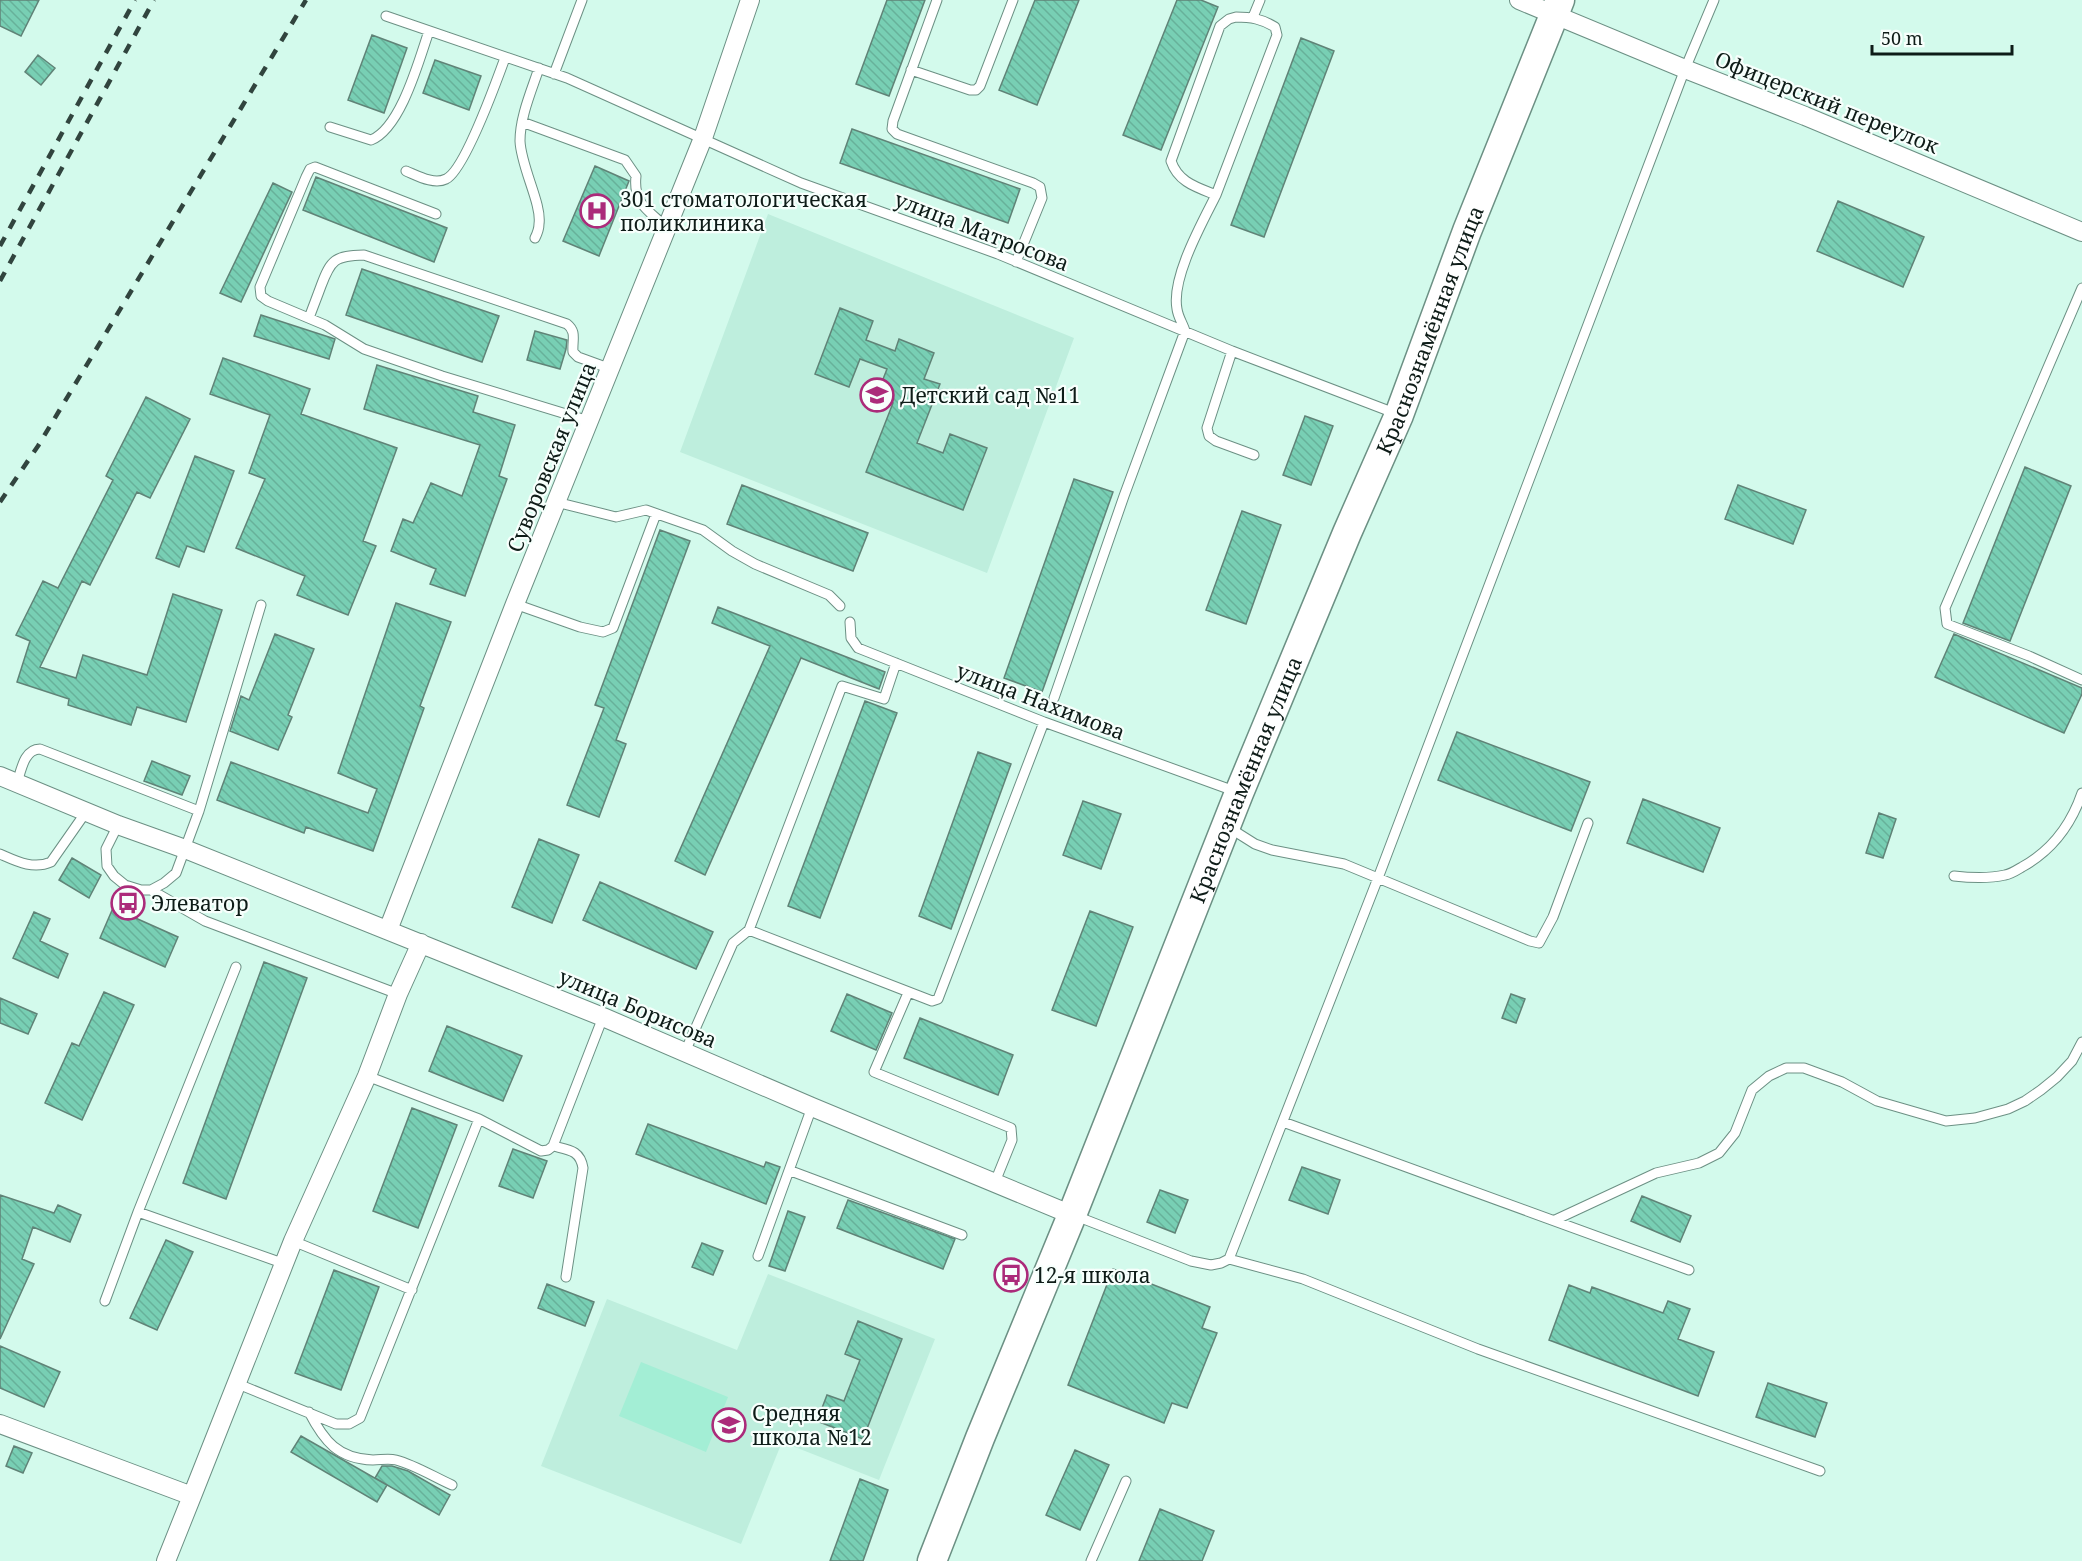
<svg xmlns="http://www.w3.org/2000/svg" width="2082" height="1561" font-family="'Noto Serif',serif">
	<defs>
		<pattern id="building-back-hatch" width="6" height="6" patternUnits="userSpaceOnUse" patternTransform="scale(1.5)"><rect width="6" height="6" fill="#78cfb4"/><path d="M-1 5l2 2M0 0l6 6M5-1l2 2" fill="none" stroke="#67b19a"/></pattern>
	</defs>
	<rect width="100%" height="100%" fill="#d3faec"/>
	<!-- built -->
	<path fill="#beeedd" d="M768,214L1074,338L987,573L680,452Z
		M768,1274L935,1339L879,1480L782,1442L741,1544L541,1466L607,1299L737,1350Z"/>
	<!-- green -->
	<path fill="#a3eed5" d="M641,1362L728,1397L706,1452L619,1416Z"/>
	<!-- building -->
	<path fill="url(#building-back-hatch)" stroke="#608377" stroke-width="1.5" d="M0,0H39L21,36L0,26Z
		M887,0H925L889,96L856,84Z
		M1035,0H1079L1037,105L999,90Z
		M1177,0H1201L1218,7L1161,150L1123,135Z
		M372,35L407,48L384,113L348,100Z
		M1301,38L1334,51L1264,237L1231,225Z
		M38,55L55,68L41,85L25,72Z
		M435,60L481,76L469,110L423,93Z
		M852,129L1020,189L1008,223L840,163Z
		M595,166L629,181L599,256L563,241Z
		M316,177L447,228L434,262L303,210Z
		M273,183L292,192L241,302L220,293Z
		M1838,201L1924,237L1903,287L1817,251Z
		M362,269L499,316L482,362L346,315Z
		M840,308L873,321L866,340L895,351L899,339L934,353L924,379L940,384L917,443L943,453L950,434L987,448L963,510L866,472L893,403L876,397L887,369L860,359L849,387L815,374Z
		M261,315L335,339L329,359L254,336Z
		M535,331L567,340L566,349L560,369L527,360Z
		M223,358L310,389L301,414L397,448L363,541L376,546L348,615L297,595L305,576L236,548L265,479L249,473L270,415L210,394Z
		M377,365L478,396L473,412L515,425L499,476L507,479L465,596L430,584L436,569L391,551L403,519L413,523L431,483L462,496L480,445L364,409Z
		M146,397L190,419L150,498L137,492L90,585L82,581L40,667L76,678L83,655L147,675L173,594L222,610L186,722L137,707L131,725L68,705L69,699L17,682L30,641L16,635L43,581L58,588L113,480L106,476Z
		M1305,416L1333,426L1311,485L1283,475Z
		M195,456L234,471L204,552L187,546L179,567L156,558Z
		M2025,467L2071,486L2010,641L1963,623Z
		M1074,479L1113,492L1042,692L1004,678Z
		M742,485L868,533L853,571L727,524Z
		M1738,485L1806,510L1793,544L1725,519Z
		M1242,511L1281,525L1246,624L1206,610Z
		M660,530L690,541L616,740L626,744L599,817L567,805L604,708L595,705Z
		M396,603L451,622L420,706L424,708L373,851L306,827L304,833L217,800L231,762L368,813L377,789L338,773Z
		M718,607L885,672L879,689L801,658L705,875L675,861L770,646L712,623Z
		M275,634L314,649L288,715L292,717L278,750L230,731L241,696L249,700Z
		M1954,634L2082,688V694L2064,733L1935,677Z
		M865,701L897,713L820,918L788,906Z
		M1457,732L1590,782L1571,831L1438,780Z
		M978,752L1011,764L951,929L919,916Z
		M152,761L190,776L182,795L144,781Z
		M1643,799L1720,828L1703,872L1627,843Z
		M1083,801L1121,814L1101,869L1063,855Z
		M1879,813L1896,819L1883,858L1866,853Z
		M539,839L579,855L552,923L512,907Z
		M72,858L101,875L89,898L59,880Z
		M600,882L713,932L696,969L583,920Z
		M113,908L178,937L165,967L100,938Z
		M1090,911L1133,927L1096,1026L1052,1010Z
		M34,912L50,919L40,941L68,954L58,978L13,958Z
		M264,962L307,978L226,1199L183,1183Z
		M104,992L134,1005L82,1120L45,1103L72,1043L79,1046Z
		M847,994L892,1013L876,1050L831,1031Z
		M1511,994L1525,999L1516,1023L1502,1018Z
		M0,998L37,1014L28,1034L0,1023Z
		M920,1018L1013,1055L998,1095L904,1058Z
		M447,1026L522,1056L503,1101L429,1071Z
		M412,1108L457,1125L418,1228L373,1211Z
		M648,1124L764,1167L766,1162L780,1167L766,1204L636,1154Z
		M513,1149L547,1161L533,1198L499,1186Z
		M1302,1167L1340,1180L1328,1214L1289,1200Z
		M1160,1190L1188,1200L1175,1233L1147,1222Z
		M0,1195L54,1213L58,1205L81,1215L70,1242L33,1227L22,1259L34,1264L0,1339Z
		M1642,1196L1691,1216L1680,1242L1631,1221Z
		M848,1200L955,1239L943,1269L837,1228Z
		M788,1211L805,1217L785,1271L769,1266Z
		M166,1240L193,1252L157,1330L130,1318Z
		M702,1243L723,1251L713,1275L692,1267Z
		M1113,1269L1210,1307L1202,1328L1217,1333L1187,1408L1172,1403L1164,1423L1068,1385Z
		M334,1270L379,1287L341,1390L295,1373Z
		M547,1284L594,1302L585,1326L538,1308Z
		M1569,1285L1590,1293L1592,1287L1663,1313L1668,1301L1690,1309L1678,1339L1714,1352L1698,1396L1549,1340Z
		M858,1321L902,1339L863,1439L817,1421L827,1395L844,1401L860,1360L845,1354Z
		M0,1346L60,1372L44,1407L0,1388Z
		M1768,1383L1827,1403L1815,1437L1756,1417Z
		M301,1436L387,1485L377,1502L291,1452Z
		M14,1446L32,1453L23,1473L6,1466Z
		M1075,1450L1109,1465L1080,1530L1046,1515Z
		M382,1466H392L408,1471L450,1495L439,1515L375,1478Z
		M860,1479L888,1490L863,1561H830Z
		M1160,1509L1214,1531L1202,1561H1139Z"/>
	<g fill="none" stroke-linecap="round" stroke-linejoin="round">
		<defs>
			<path id="lane" d="M937,0L893,121L892,129L897,134L1033,183L1040,187L1042,198L1016,262
				M386,16L567,78L801,183L998,254L1232,351L1397,414
				M1236,17C1251,17 1262,19 1275,27L1277,35L1216,195C1196,187 1178,182 1171,161L1220,26L1229,19Z
				M1253,17L1260,0
				M911,70L970,90H976L980,86L1013,0
				M554,74L582,0
				M522,122L625,160L636,176C633,204 648,210 666,227
				M330,127L371,140C401,128 419,60 429,31
				M406,171C418,176 434,185 446,179C464,171 497,80 505,58
				M436,214L315,167L310,169L306,177L260,287L261,296L268,301L325,325L364,349L442,376L589,421
				M535,238C537,234 539,229 539,224C542,204 521,167 520,141C520,117 531,92 539,68
				M2082,288L1945,608L1947,624L2029,656L2082,680
				M309,318C313,307 317,297 321,286C331,259 335,256 364,255L567,324C577,332 572,340 573,352L578,357L611,369
				M1232,351L1207,428L1209,436L1216,441L1254,455
				M556,502L616,517L646,510L703,530L732,551L755,564L829,595L840,606
				M515,604L580,627L603,632L613,628L656,514
				M850,622L851,638L858,648L1044,722L1237,792
				M1054,698L1124,496L1185,331C1183,324 1178,317 1177,309C1171,278 1202,223 1216,195
				M17,783C21,771 24,749 40,749L199,811
				M118,825L106,849L107,866L114,876L125,885L141,890H151L164,883L176,873L199,811L261,605
				M1228,827L1255,844L1272,850L1344,864L1530,941L1539,943L1553,917L1588,823
				M0,854C16,861 33,870 51,862L86,812
				M1954,876C1971,878 1988,879 2005,875C2011,874 2017,870 2022,867C2053,850 2071,825 2082,793
				M151,890L205,921L398,994
				M749,930L842,686L884,699L896,663
				M908,993L874,1072L1011,1128L1012,1140L995,1182
				M685,1052L733,943L749,930L932,1001L938,999L1044,722
				M367,1076L479,1119L541,1151L548,1150L553,1146L603,1017
				M1283,1122L1689,1270
				M553,1146C569,1150 580,1150 583,1168L566,1277
				M791,1171L962,1235
				M138,1212L285,1264
				M1076,1216L1191,1261L1211,1265L1221,1263L1229,1259L1378,878L1685,69L1714,0
				M1555,1220L1656,1173L1699,1163L1719,1153L1735,1133L1752,1090L1769,1076L1786,1068H1804L1842,1082L1877,1101L1946,1121L1975,1118L2008,1109L2025,1101L2041,1090L2057,1077L2072,1061L2082,1042
				M293,1241L412,1290
				M758,1256L812,1107
				M1229,1259L1303,1279L1478,1349L1820,1471
				M105,1301L138,1212L236,967
				M238,1384L336,1424H349L360,1418L479,1119
				M309,1412C324,1441 338,1459 373,1460C381,1460 388,1458 396,1460C415,1465 434,1477 452,1485
				M1091,1561L1126,1481"/>
			<path id="street" d="M1519,0L1685,69L1805,116L2082,232
				M0,776L118,825L185,849L603,1017L812,1107L1072,1215
				M388,930L515,604L703,138L750,0
				M0,1424L192,1496L293,1241L367,1076L398,994L421,943
				M166,1561L192,1496"/>
			<g id="primary">
				<path id="s1" d="M932,1561L980,1438L1072,1215L1239,793L1347,533L1399,415L1467,231L1560,0"/>
			</g>
		</defs>
		<!-- lane casing -->
		<use href="#lane" stroke="#6c9084" stroke-width="11"/>
		<!-- street casing -->
		<use href="#street" stroke="#6c9084" stroke-width="20"/>
		<!-- primary casing -->
		<use href="#primary" stroke="#6c9084" stroke-width="31"/>
		<!-- lane -->
		<use href="#lane" stroke="#fff" stroke-width="9"/>
		<!-- street -->
		<use href="#street" stroke="#fff" stroke-width="18"/>
		<!-- primary -->
		<use href="#primary" stroke="#fff" stroke-width="28"/>
		<!-- rail -->
		<path stroke="#31443e" stroke-width="4.5" stroke-dasharray="10 10" stroke-linecap="butt" d="M0,246L135,0
			M0,281L154,0
			M0,502L38,446L306,0"/>
	</g>
	<!-- icons -->
	<defs>
		<symbol id="hospital-ring" viewBox="-11 -11 22 22"><circle r="9.5" fill="#f7fffc" stroke="#ab2b7a" stroke-width="1.5"/><path d="M-5-5h3v3.5h4V-5h3V5h-3V1.5h-4V5h-3Z" fill="#ab2b7a"/></symbol>
		<symbol id="school-ring" viewBox="-11 -11 22 22"><circle r="9.5" fill="#f7fffc" stroke="#ab2b7a" stroke-width="1.5"/><path d="M0-5L7-2L0 1L-7-2ZM-4 1L0 2.5L4 1V4Q0 6-4 4Z" fill="#ab2b7a"/></symbol>
		<symbol id="bus-ring" viewBox="-11 -11 22 22"><circle r="9.5" fill="#f7fffc" stroke="#ab2b7a" stroke-width="1.5"/><path d="M-5-6H5V4H4V6H2V4H-2V6H-4V4H-5ZM-3.5-4V0h7V-4ZM-3.5 1.2v1.5H-2V1.2ZM2 1.2v1.5H3.5V1.2Z" fill="#ab2b7a"/></symbol>
	</defs>
	<g fill-rule="evenodd">
		<use href="#hospital-ring" x="578" y="192" width="38" height="38"/>
		<use href="#school-ring" x="858" y="376" width="38" height="38"/>
		<use href="#bus-ring" x="109" y="884" width="38" height="38"/>
		<use href="#bus-ring" x="992" y="1256" width="38" height="38"/>
		<use href="#school-ring" x="710" y="1406" width="38" height="38"/>
	</g>
	<g text-anchor="middle" dominant-baseline="central" stroke-width="4.5" stroke-linejoin="round" paint-order="stroke">
		<!-- street labels -->
		<g font-size="21" fill="#0e1c18" stroke="#f7fffc">
			<text transform="translate(1827 102) rotate(22)">Офицерский переулок</text>
			<text transform="translate(982 231) rotate(21)">улица Матросова</text>
			<text stroke="none"><textPath href="#s1" startOffset="1328">Краснознамённая улица</textPath></text>
			<text transform="translate(551 457) rotate(-68)">Суворовская улица</text>
			<text transform="translate(1041 701) rotate(21)">улица Нахимова</text>
			<text stroke="none"><textPath href="#s1" startOffset="842">Краснознамённая улица</textPath></text>
			<text transform="translate(638 1008) rotate(23)">улица Борисова</text>
		</g>
		<!-- poi labels -->
		<g font-size="21" fill="#0e1c18" stroke="#f7fffc" text-anchor="start">
			<text x="620" y="199">301 стоматологическая<tspan x="620" dy="24">поликлиника</tspan></text>
			<text x="900" y="395">Детский сад №11</text>
			<text x="151" y="903">Элеватор</text>
			<text x="1034" y="1275">12-я школа</text>
			<text x="752" y="1413">Средняя<tspan x="752" dy="24">школа №12</tspan></text>
		</g>
	</g>
	<!-- scale -->
	<path d="M1872 45v9h140v-9" fill="none" stroke="#0e1c18" stroke-width="3"/>
	<text x="1881" y="45" font-size="18" fill="#0e1c18" stroke="#f7fffc" stroke-width="4.5" paint-order="stroke">50 m</text>
</svg>
